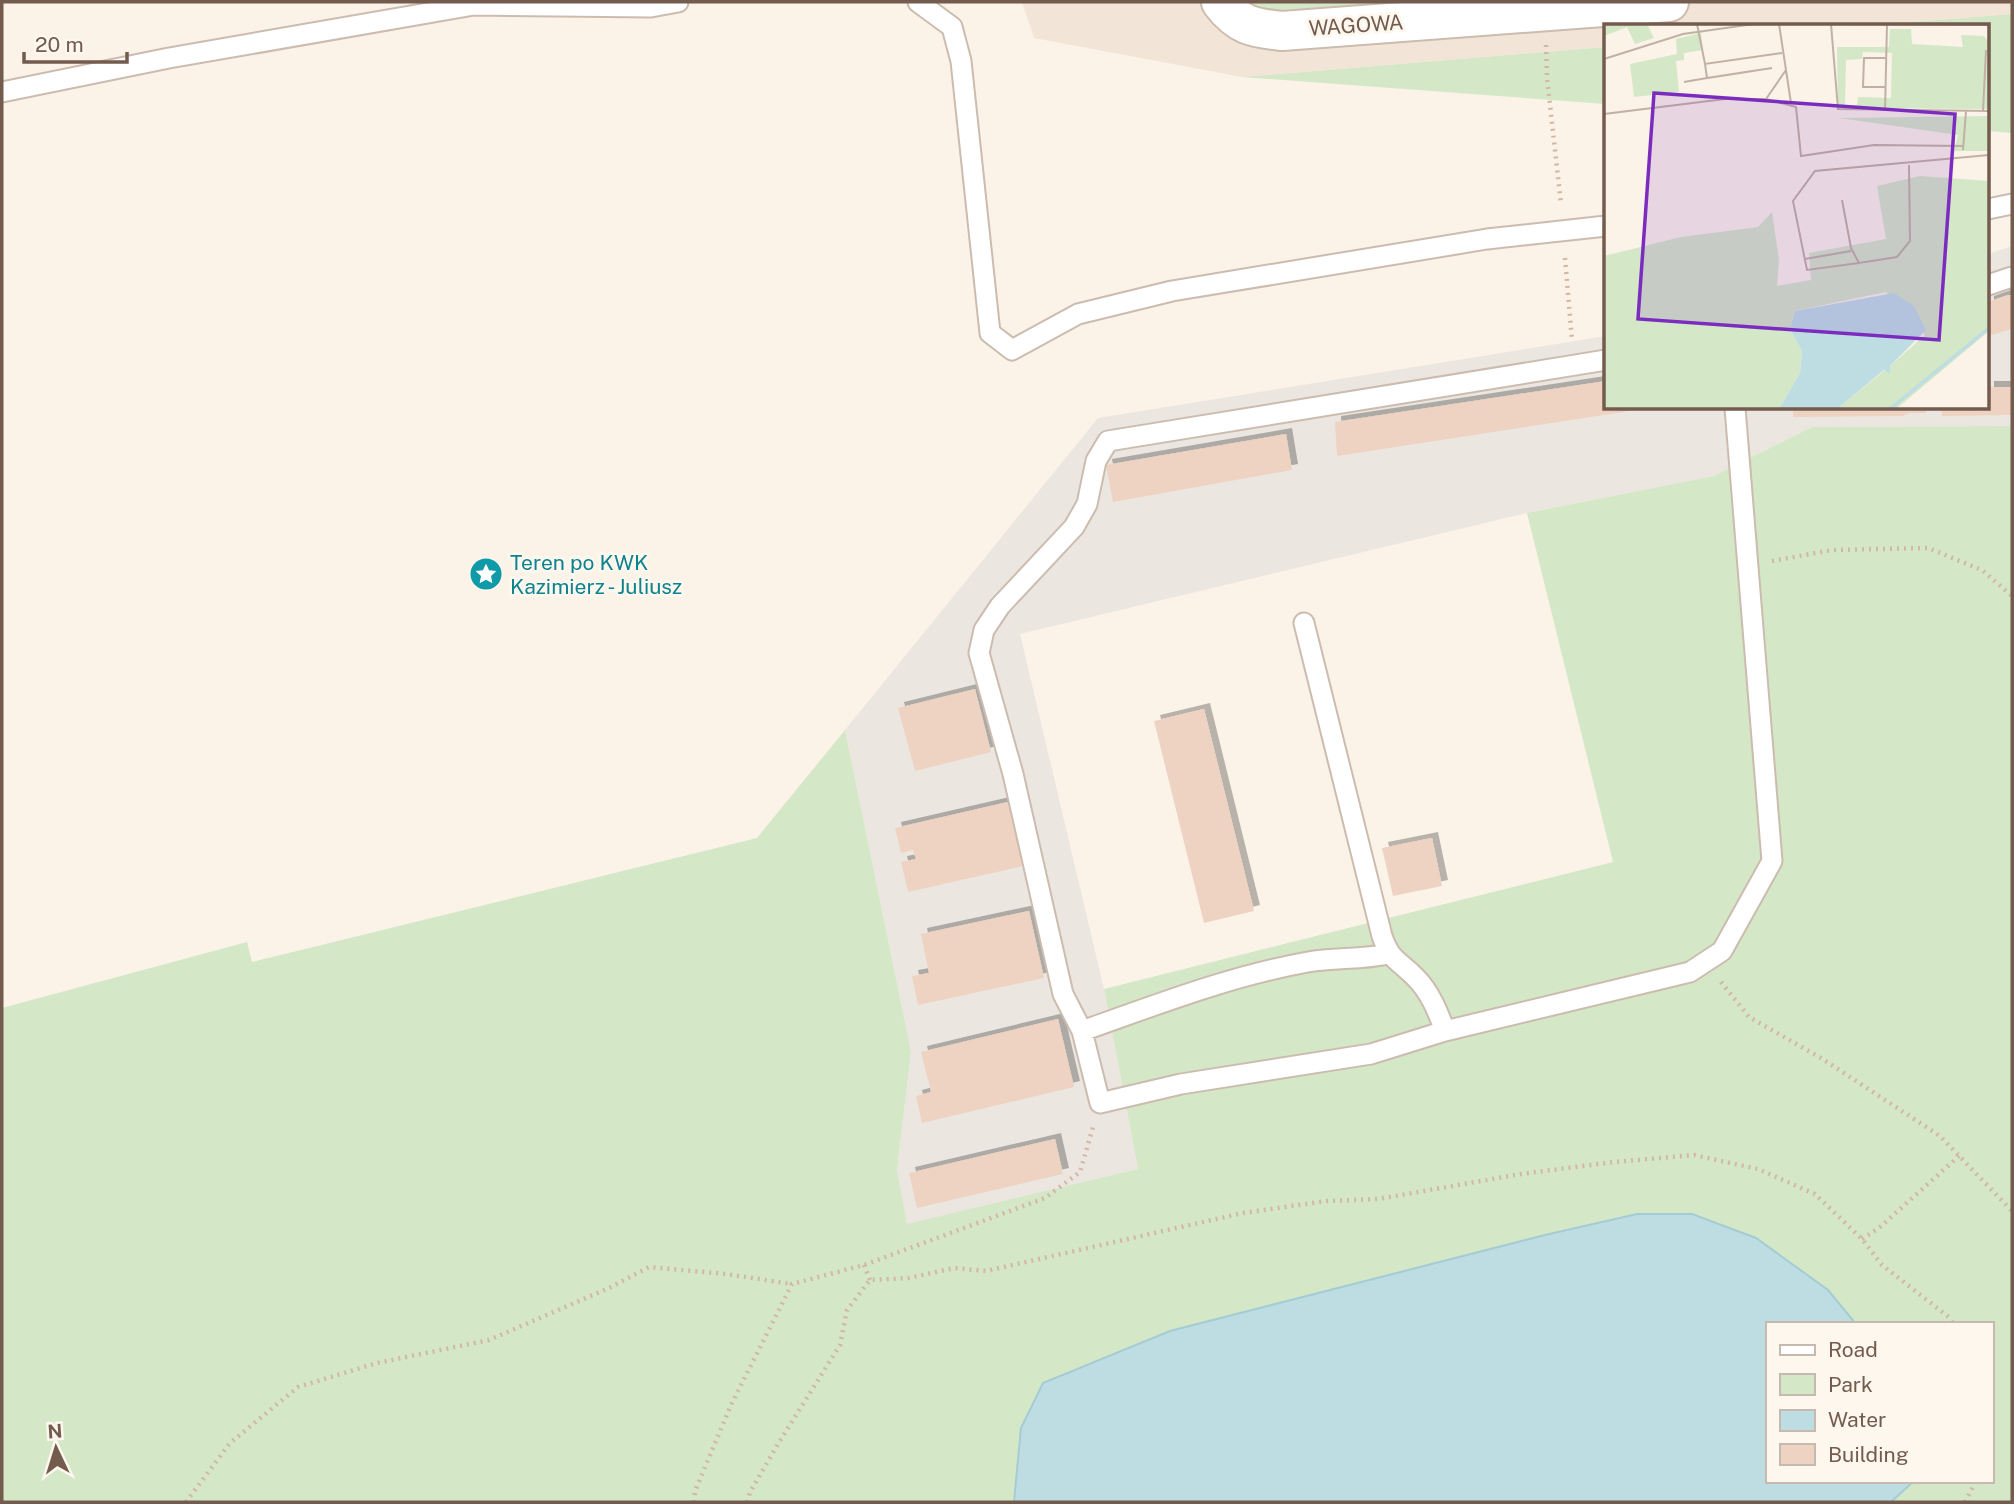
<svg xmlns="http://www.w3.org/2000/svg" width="2014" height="1504" font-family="'Public Sans',sans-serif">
	<defs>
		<filter id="shadow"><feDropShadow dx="6" dy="-6" stdDeviation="0" flood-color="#0004"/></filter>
	</defs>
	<rect width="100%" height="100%" fill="#fbf3e8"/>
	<!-- residential -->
	<path fill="#f2e5d7" d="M1022,2H2012V14L1863,26H1606V47L1242,77L1034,38Z"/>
	<!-- industrial -->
	<path fill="#ece6e1" d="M2012,246V426L1812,427L1714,476L1527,513L1020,634L1104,989L1138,1169L907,1225L897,1170L911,1052L845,730L1098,418L1606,336V408H1988V254Z"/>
	<!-- green -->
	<path fill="#d4e7c7" d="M1232,2H1403L1233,13Z
		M2012,14V133L1988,131V26H1863Z
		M1606,47V104L1242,77Z
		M2012,426V1502H1891L1914,1481H1991V1324H1856L1828,1290L1692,1214H1637L1545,1235L1170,1331L1043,1383L1021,1428L1014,1502H2V1008L247,942L252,962L757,838L845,730L911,1052L897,1170L907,1224L1138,1169L1104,989L1613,862L1527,513L1714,476L1812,427Z"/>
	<!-- water -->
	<path fill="#bedde3" stroke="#a5ccd4" stroke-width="2" d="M1637,1214H1692L1756,1238L1828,1290L1856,1324H1767V1481H1914L1891,1502H1014L1021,1428L1043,1383L1170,1331L1545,1235Z"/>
	<!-- building -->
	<path fill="#eed3c2" filter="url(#shadow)" d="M2008,295H2012V329L1988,336V302Z
		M1606,381V408L1643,409L1337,456L1335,422Z
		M1988,387H2012V415L1942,416V408H1988Z
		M1793,408H1926V413H1910L1903,416L1793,417Z
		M1286,434L1292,470L1113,502L1106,465Z
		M975,689L991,752L915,771L898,708Z
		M1204,709L1254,911L1204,923L1154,721Z
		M1008,802L1023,866L908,892L901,862L916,859L913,850L901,853L895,828Z
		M1432,838L1442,886L1393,896L1382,848Z
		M1029,911L1044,978L918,1005L912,976L929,973L921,934Z
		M1058,1019L1074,1087L922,1123L916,1096L931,1092L921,1052Z
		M1055,1139L1063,1174L917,1208L909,1173Z"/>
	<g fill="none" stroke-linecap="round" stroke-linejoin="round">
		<defs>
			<path id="service" d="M918,2L952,27L961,61L990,333L1012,350L1078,314L1172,291L1487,239L1606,226
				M2,92L169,58L474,5L651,7L678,2
				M1988,209L2012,204
				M1988,285L2012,277
				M1304,623L1382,936C1391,962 1399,960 1416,978C1430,992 1438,1012 1445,1031L1690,972L1722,951L1772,861L1735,408
				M1082,1031C1156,1005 1230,976 1308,962C1334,957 1361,960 1388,954
				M1445,1031L1371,1054L1181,1084L1100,1103L1082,1031L1063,994L1013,774L979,653L984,630L1000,606L1074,527L1087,504L1096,461L1108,441L1606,360"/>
			<path id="minor" d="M1221,2C1239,26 1253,28 1282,31L1669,2"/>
		</defs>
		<!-- service casing -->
		<use href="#service" stroke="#ccbcaf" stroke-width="23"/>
		<!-- minor casing -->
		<use href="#minor" stroke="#ccbcaf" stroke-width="42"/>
		<!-- path -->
		<path stroke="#d3b7a5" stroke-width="4.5" stroke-dasharray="2 5" stroke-linecap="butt" d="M1546,45L1547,78L1561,204
			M1565,258L1572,340
			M1772,561L1832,550L1928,548L1982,570L2012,596
			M1721,982L1749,1017L1821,1058L1940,1136L2012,1211
			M1862,1239L1879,1228L1959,1156
			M864,1265L870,1280
			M186,1502L230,1443L298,1387L377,1363L489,1340L609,1288L649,1267L726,1274L792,1284
			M694,1502L695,1491L731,1405L792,1284L864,1265L1045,1198L1080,1172L1093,1127
			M747,1502L750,1492L778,1444L840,1345L847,1310L870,1280L909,1278L954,1268L986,1271L1243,1213L1327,1201L1378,1199L1521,1174L1614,1162L1694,1155L1758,1169L1815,1194L1862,1239L1882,1265L1950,1318L1953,1324
			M1965,1502L1976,1481"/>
		<!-- service -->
		<use href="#service" stroke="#fff" stroke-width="19"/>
		<!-- minor -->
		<use href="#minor" stroke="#fff" stroke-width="38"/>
	</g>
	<!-- icons -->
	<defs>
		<symbol id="sight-disc" viewBox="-11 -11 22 22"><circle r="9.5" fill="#0f9aa8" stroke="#fdf7ee"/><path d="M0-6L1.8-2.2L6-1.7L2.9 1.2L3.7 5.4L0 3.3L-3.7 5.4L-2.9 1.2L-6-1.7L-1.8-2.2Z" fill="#fff"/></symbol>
	</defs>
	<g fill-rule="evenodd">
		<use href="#sight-disc" x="467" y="555" width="38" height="38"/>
	</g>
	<g text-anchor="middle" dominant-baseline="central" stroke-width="6" stroke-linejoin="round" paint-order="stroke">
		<!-- street labels -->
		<g font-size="21" fill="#735b4e" stroke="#fdf7ee">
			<text transform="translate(1356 25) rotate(-4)">WAGOWA</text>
		</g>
		<!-- culture labels -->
		<g font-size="21" fill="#0d838f" stroke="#fdf7ee" text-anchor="start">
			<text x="510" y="562">Teren po KWK<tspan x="510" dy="24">Kazimierz - Juliusz</tspan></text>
		</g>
	</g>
	<!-- overview -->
	<g transform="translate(1604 24)">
		<rect width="385" height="385" fill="#fbf3e8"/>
		<path d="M0,0H43L50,14L31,20L23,3L0,12ZM286,5H307L308,20L359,23L357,11L380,12L385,18V85L234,84L233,23H285ZM259,28L288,29L287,74L254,73L253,81H241L242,36L258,35ZM97,9L99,26L80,29V36L72,37L75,68L30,73L26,40L73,30L72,15ZM385,92V127H350L354,111L235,94ZM316,152L385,157V307L292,385H233L281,346L285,349L286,342L321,311L282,268L191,287L186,305L198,327L196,349L175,385H0V232L77,213L154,203L168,188L175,236L173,262L207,256L205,229L282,215L273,162Z" fill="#d4e7c7" fill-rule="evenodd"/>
		<path d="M290,269L310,282L322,306L286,342V350L280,346L233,385H175L196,349L198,327L186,305L191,287Z" fill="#bedde3"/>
		<path fill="none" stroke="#bedde3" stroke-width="3.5" d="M286,385L385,304"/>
		<path fill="none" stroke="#c1b1a5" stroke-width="2" d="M93,0L101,40L178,29M227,0L234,85L385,87M243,0L385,1M0,35L79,10L150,0M101,40L103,54L168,44M182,46L187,79M80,58L103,54M281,63H259L260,34H282M162,75L192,83L197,132L270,121L359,122M281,87L283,0M379,87L382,26M0,90L121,75H162L182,46L175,0M359,126L362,87M238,176L247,224L255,239L293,233L306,217L305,141M201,235L247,227M255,239L203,246L189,177L211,147L385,131"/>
		<path fill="#7b2cbf" fill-opacity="0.15" stroke="#7b2cbf" stroke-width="3.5" d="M50,69L351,90L335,316L34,295Z"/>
		<rect width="385" height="385" fill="none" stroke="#735b4e" stroke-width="3.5"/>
	</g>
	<!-- border -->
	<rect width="2014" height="1504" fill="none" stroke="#735b4e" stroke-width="7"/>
	<!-- legend -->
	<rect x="1766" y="1322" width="228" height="161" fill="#fdf7ee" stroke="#c6b9ae" stroke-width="2"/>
	<rect x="1780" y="1345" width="35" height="10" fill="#ffffff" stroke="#c6b9ae" stroke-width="2"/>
	<text x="1828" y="1357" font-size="21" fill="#735b4e">Road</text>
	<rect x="1780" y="1374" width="35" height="21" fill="#d4e7c7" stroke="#c6b9ae" stroke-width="2"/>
	<text x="1828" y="1392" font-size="21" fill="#735b4e">Park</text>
	<rect x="1780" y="1410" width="35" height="21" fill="#bedde3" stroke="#c6b9ae" stroke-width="2"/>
	<text x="1828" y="1427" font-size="21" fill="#735b4e">Water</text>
	<rect x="1780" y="1444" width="35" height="21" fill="#eed3c2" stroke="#c6b9ae" stroke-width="2"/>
	<text x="1828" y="1462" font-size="21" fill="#735b4e">Building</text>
	<!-- north arrow -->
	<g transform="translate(56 1448) rotate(356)" stroke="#fdf7ee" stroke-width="5" paint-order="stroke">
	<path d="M0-5L12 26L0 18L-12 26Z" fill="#735b4e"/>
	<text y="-10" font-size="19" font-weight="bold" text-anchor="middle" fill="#735b4e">N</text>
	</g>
	<!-- scale -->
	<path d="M24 52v10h103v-10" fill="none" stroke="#735b4e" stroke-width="3.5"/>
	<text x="35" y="52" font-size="21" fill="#735b4e" stroke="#fdf7ee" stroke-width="5" paint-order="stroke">20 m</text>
</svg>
